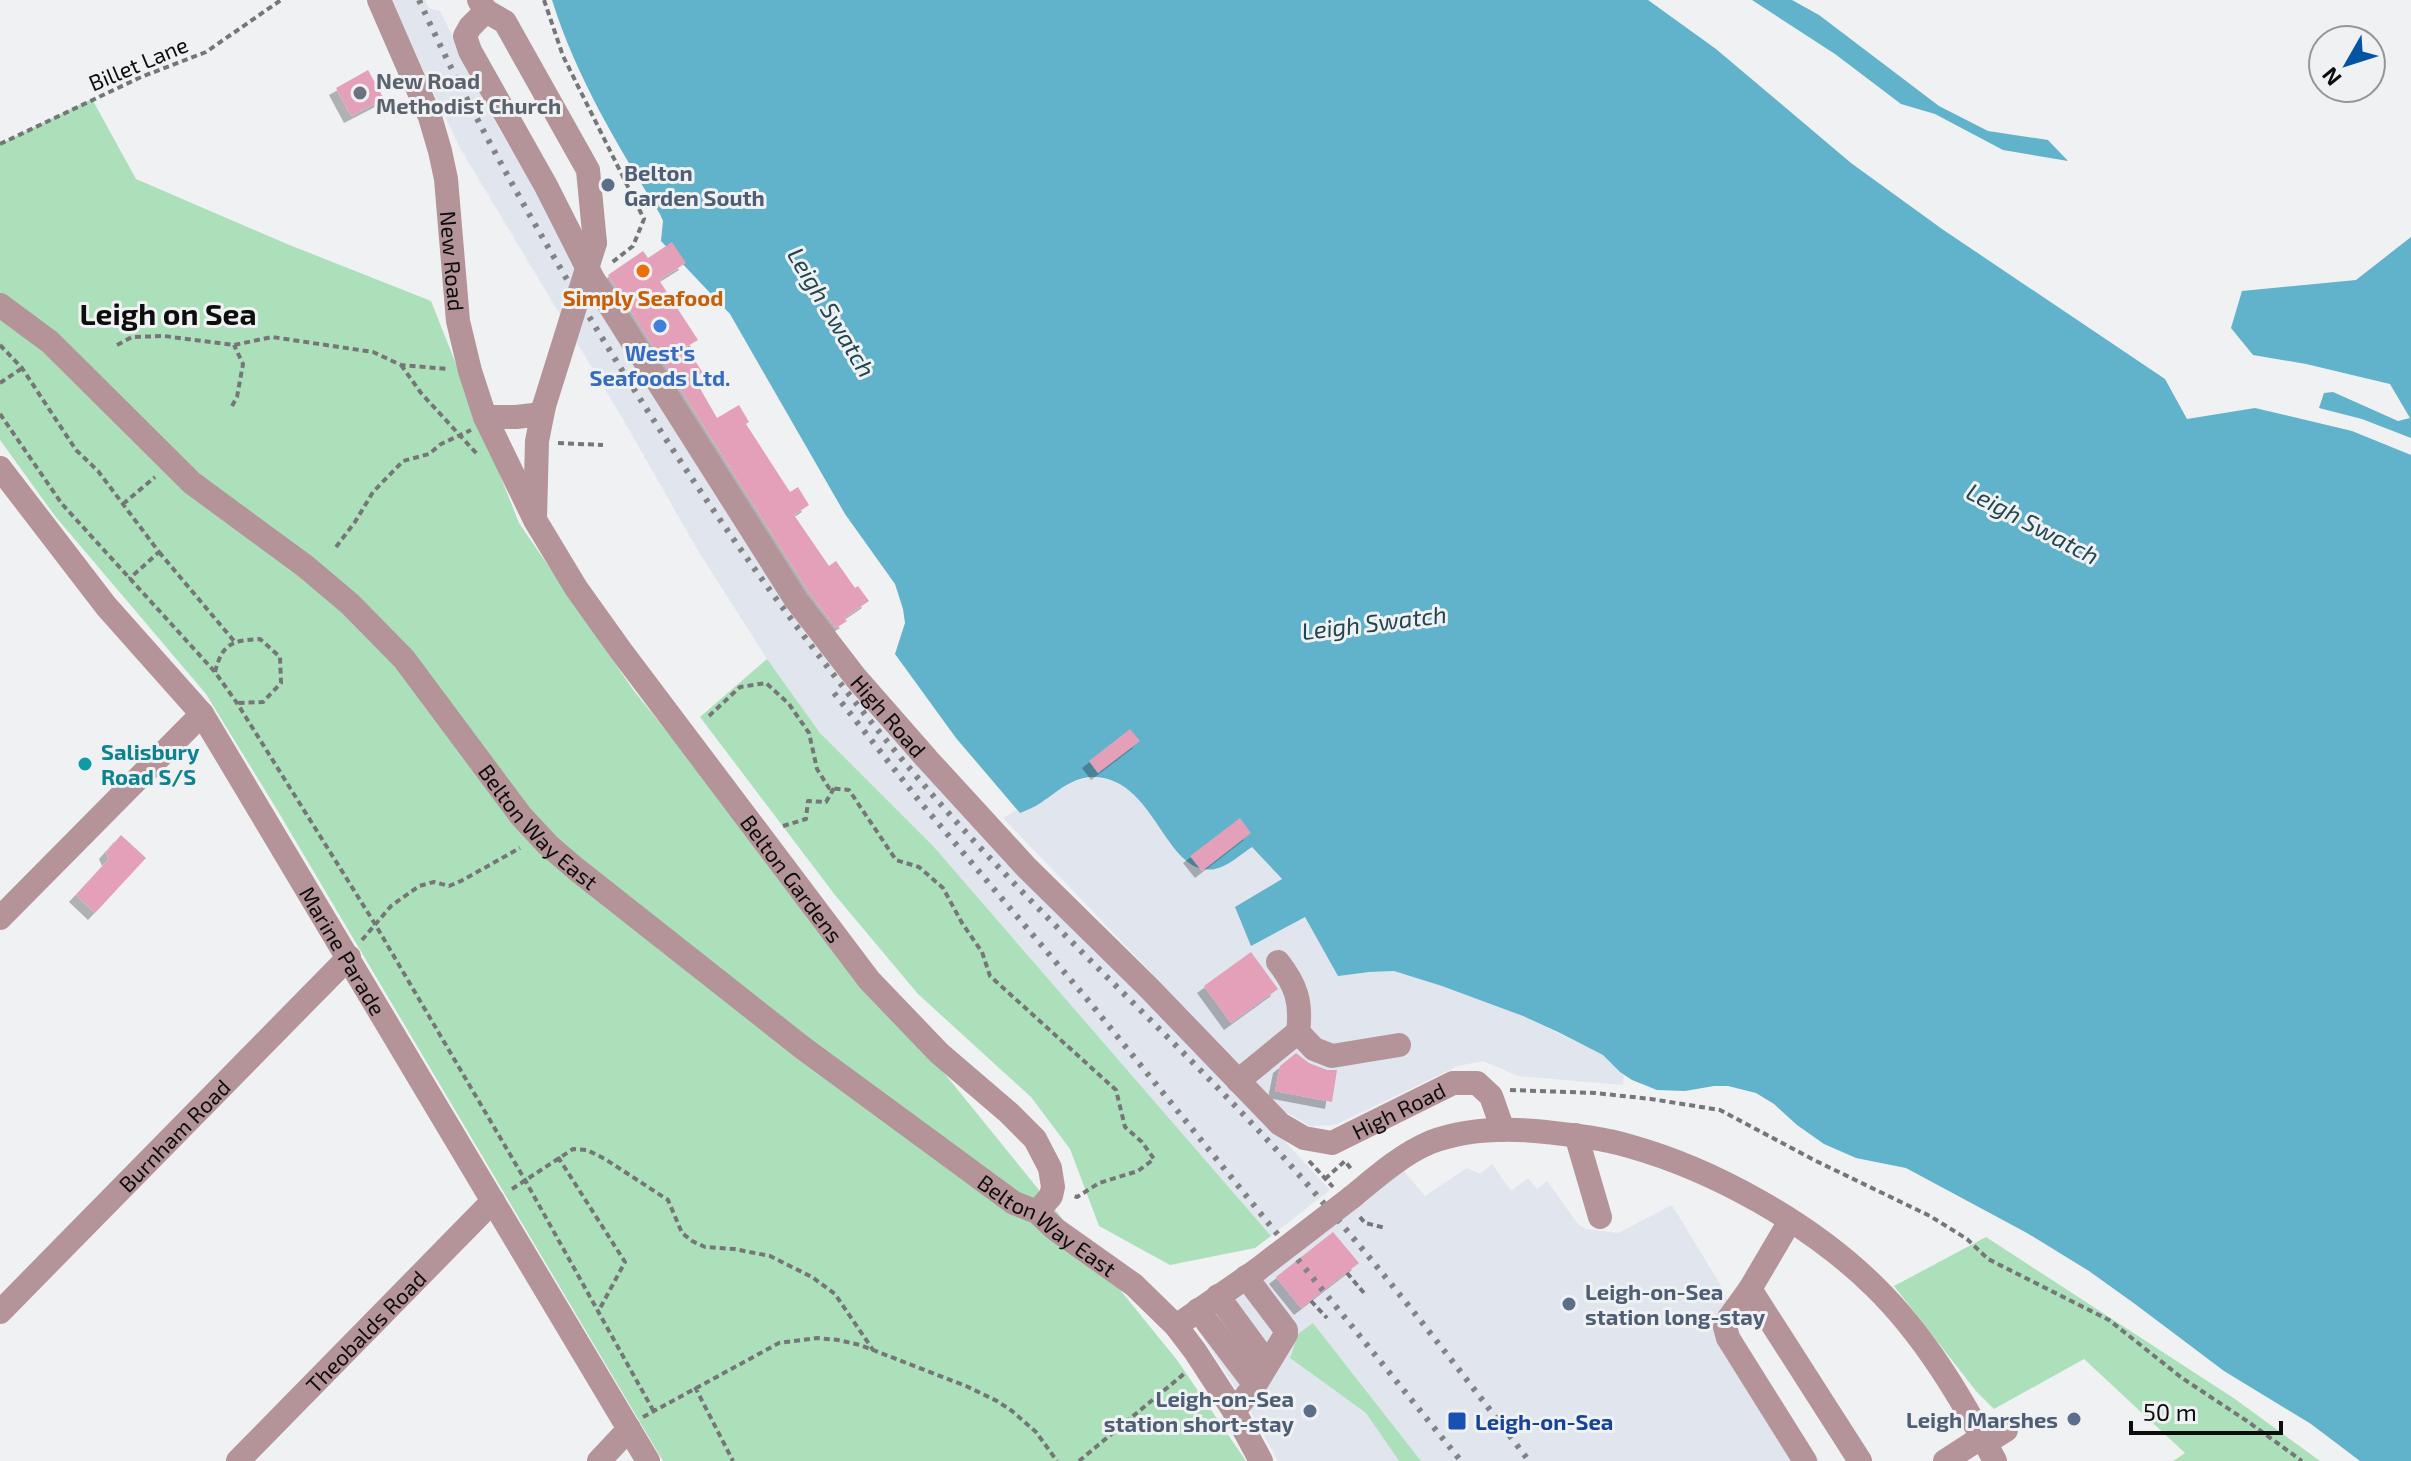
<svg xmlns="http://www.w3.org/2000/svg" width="2411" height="1461" font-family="'Exo 2',sans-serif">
	<defs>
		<filter id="shadow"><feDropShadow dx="-7" dy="7" stdDeviation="0" flood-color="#0004"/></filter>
	</defs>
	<rect width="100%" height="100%" fill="#f0f1f3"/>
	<!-- built -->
	<path fill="#e1e5ee" d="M390,0H425L429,8L440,11L500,131L643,367L831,654L1330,1190L1271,1236L934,847L820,733L767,659L697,549L624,421L460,148Z
		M1092,777L1112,780L1122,784L1138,797L1184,860L1217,869L1252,846L1282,880L1305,917L1369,972L1394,971L1442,985L1523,1016L1603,1055L1624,1075L1623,1085L1518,1076L1483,1061L1458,1066L1335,1125L1310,1126L1284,1111L1003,818L1017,810L1020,813L1040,803L1071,782Z
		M1492,1164L1511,1191L1528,1178L1537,1189L1547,1181L1578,1224L1586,1229L1618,1233L1672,1205L1723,1289L1746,1348L1820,1461H1421L1313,1323L1290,1358L1366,1413L1399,1461H1278L1250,1410L1198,1330L1269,1269L1400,1167L1425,1196L1467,1168L1480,1174Z"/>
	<!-- green -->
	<path fill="#ace0bb" d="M92,99L136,179L287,244L431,301L519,523L634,691L1177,1360L1246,1461H663L276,808L206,694L55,516L0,440V144Z
		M767,659L820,733L934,847L1271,1236L1255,1248L1170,1265L1099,1226L1070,1149L1031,1097L918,994L835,895L700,717Z
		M1986,1237L2235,1399L2320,1461H2173L2185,1453L2084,1359L1994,1409L1976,1391L1894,1286Z
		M1313,1323L1421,1461H1399L1366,1413L1290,1358L1298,1334Z"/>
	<!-- water -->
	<path fill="#61b2cb" d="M552,0H1648L1716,49L1851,163L1942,229L2165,379L2187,419L2255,408L2352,431L2411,455V1461H2360L2311,1424L2224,1371L2135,1304L2089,1271L2027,1233L1906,1168L1856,1158L1824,1144L1797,1125L1774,1104L1756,1093L1728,1086H1714L1685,1091L1657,1090L1632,1080L1620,1072L1603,1055L1558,1032L1523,1016L1442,986L1394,971L1369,972L1338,976L1305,917L1251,946L1235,907L1282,879L1252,847C1241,854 1229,866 1215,869C1164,878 1156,774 1090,777C1070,779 1057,792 1042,802C1035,807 1027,810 1020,813L956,738L895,654L905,623L903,609L895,584L845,514L730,314L661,241L663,221L660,214C618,146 576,77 552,0Z
		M1752,0H1792L1819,15L1939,106L1988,131L2048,140L2068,161L2003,150L1935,114L1901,104L1835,54Z
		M2411,237V438L2362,419L2319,408L2324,393L2333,392L2398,421L2410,418L2390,384L2306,364L2253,355L2231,328L2242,291L2356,280Z"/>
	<!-- building -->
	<path fill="#e4a0b8" filter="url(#shadow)" d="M368,70L384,99L351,116L336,88Z
		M672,242L686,263L659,280L698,340L686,347L703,373L694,378L717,418L739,405L749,422L746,424L790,492L798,487L809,505L794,515L829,566L836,561L855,588L858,586L869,601L844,618L847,621L836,628L808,591L608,275L643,251L648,258Z
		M1130,729L1140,741L1098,773L1089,761Z
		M1240,818L1251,833L1202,871L1190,856Z
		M121,835L146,858L95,913L76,895L109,859L106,852Z
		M1251,952L1278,989L1231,1023L1204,986Z
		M1296,1053L1309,1063L1327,1070H1337L1332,1102L1275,1091L1280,1066Z
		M1333,1232L1359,1263L1301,1308L1276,1277Z"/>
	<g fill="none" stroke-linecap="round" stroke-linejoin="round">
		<!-- path -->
		<path stroke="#767678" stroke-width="4" stroke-dasharray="6 4" stroke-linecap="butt" d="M544,0L563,56L644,219L633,246L610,264
			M0,144L141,77L206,52L281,0
			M0,345L22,368L76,450L98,471L159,552L129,579
			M117,345L132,337L164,336L234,345L272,337L373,352L401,365L447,369
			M401,365L421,393L477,454
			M0,383L21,369
			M232,406L237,397L243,364L234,345
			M0,414L62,504L215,672L237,703L375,924L525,1180L653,1410
			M558,443L603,445
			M123,504L155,477
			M336,547L355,522L373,492L403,461L429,454L441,444L471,430
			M159,552L234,641
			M215,672C223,642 232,641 260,639L280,657L281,683L263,702L237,703
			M709,716L740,687L766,683L789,704L809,733L817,769L829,788L849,790L896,860L919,867L943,888L962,923L982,952L990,976L1116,1090L1125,1127L1142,1142L1154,1159L1138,1171L1099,1183L1077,1197L1074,1196
			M783,826L806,819L808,801L826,802L834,788
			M362,940L391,906L419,886L434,882L449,886L461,881L520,848
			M1510,1090L1595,1093L1651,1099L1720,1110L1816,1161L1930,1216L1967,1239L1988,1259L2109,1320L2182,1378L2247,1421L2302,1461
			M558,1157L625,1262L598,1312
			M1309,1161L1333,1187
			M1325,1179L1345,1161L1352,1170
			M512,1189L573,1149L587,1150L605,1159L668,1200L682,1233L692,1241L705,1247L734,1249L770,1256L812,1277L835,1294L873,1350
			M1360,1217L1365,1223L1386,1228
			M1347,1273L1364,1293
			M1311,1301L1327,1318
			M695,1387L733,1461
			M643,1417L779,1343L817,1338L838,1340L860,1345L966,1386L997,1401L1012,1411L1036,1432L1057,1461
			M1079,1461L1185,1373"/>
		<!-- minor -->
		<g stroke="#b49499" stroke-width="24">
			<path id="s1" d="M379,0L430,117L440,151L446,179L458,321L470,371L485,417L535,520L576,588L621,651L869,980L939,1053L1009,1113L1035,1139L1050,1168L1053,1187L1051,1196L1037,1212"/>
			<path d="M479,0L486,11L505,22L588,170L595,243"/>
			<path id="s2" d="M486,11L470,27L465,36L470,51L546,186L593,279L796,600L856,678L927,759L1027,868L1149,988L1280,1124L1304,1138L1332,1143L1453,1083H1477L1491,1096L1503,1130"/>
			<path id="s3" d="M0,305L50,342L192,483L305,566L350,604L404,659L521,816L548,845L576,869L803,1048L1014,1203L1037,1212L1055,1229L1134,1285L1176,1326L1195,1351L1234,1411L1261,1461"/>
			<path d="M485,417H516L542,414"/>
			<path id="s4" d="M0,468L106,606L202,714L648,1461"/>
			<path d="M535,519L537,441L544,406"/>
			<path d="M0,918L202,714"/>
			<path d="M1278,962C1296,985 1302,1002 1298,1032"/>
			<path d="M1238,1081L1298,1032L1314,1049L1332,1056L1399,1045"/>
			<path d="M1576,1135L1600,1217"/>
			<path d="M1352,1197C1376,1177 1402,1154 1431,1142C1466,1129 1509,1128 1546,1132C1573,1135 1602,1138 1629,1146C1715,1170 1811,1224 1875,1287C1925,1336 1962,1399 1995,1461"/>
			<path d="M1790,1221L1750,1289L1729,1318L1725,1327L1728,1338L1805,1461"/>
			<path d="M1750,1289L1860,1461"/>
			<path d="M1218,1296L1267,1363"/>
			<path d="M1198,1310L1255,1385"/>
			<path id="s5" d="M0,1312L349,957"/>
			<path d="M1176,1326L1257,1270"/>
			<path d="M1234,1411L1255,1385L1286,1334V1330L1246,1277"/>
			<path d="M1985,1443L2006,1430"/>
			<path id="s6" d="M238,1461L493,1201"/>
			<path d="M599,1461L629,1429"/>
			<path d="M1945,1461L1982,1437"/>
		</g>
		<!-- rail -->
		<path stroke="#838385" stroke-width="6" stroke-dasharray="4 8" stroke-linecap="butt" d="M419,0C469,110 528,215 590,318C692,487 806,650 936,799C1046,924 1172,1035 1284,1158C1371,1255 1450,1357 1529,1461
			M834,693L921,803L1087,999L1461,1461"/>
		<!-- minor-bridge -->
		<path stroke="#b49499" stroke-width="24" d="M544,406L595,243
			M1257,1270L1352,1197"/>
	</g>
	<!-- markers -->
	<circle fill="#6b7280" stroke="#f0f1f3" stroke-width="3" cx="360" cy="93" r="8"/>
	<g fill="#5c6f8a" stroke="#f0f1f3" stroke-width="3">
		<circle cx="608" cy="185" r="8"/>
		<circle cx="1569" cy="1304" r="8"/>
		<circle cx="1310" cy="1411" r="8"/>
		<circle cx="2074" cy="1419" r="8"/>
	</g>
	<circle fill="#e8710a" stroke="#f0f1f3" stroke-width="3" cx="643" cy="271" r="8"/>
	<circle fill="#3f7fe0" stroke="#f0f1f3" stroke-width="3" cx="660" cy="326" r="8"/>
	<circle fill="#0f9aa8" stroke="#f0f1f3" stroke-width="3" cx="85" cy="764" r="8"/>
	<rect fill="#1a4fb4" stroke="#f0f1f3" stroke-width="3" x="1447" y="1411" width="20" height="20" rx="4"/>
	<g text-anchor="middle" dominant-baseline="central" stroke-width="6" stroke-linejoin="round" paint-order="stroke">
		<!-- street labels -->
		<g font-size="22" fill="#0d0d0e" stroke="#f0f1f3">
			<text transform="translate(138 63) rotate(-23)">Billet Lane</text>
			<text stroke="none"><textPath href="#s1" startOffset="274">New Road</textPath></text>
			<text stroke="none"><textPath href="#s2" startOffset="836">High Road</textPath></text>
			<text stroke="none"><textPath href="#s3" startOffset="754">Belton Way East</textPath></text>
			<text stroke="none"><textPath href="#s1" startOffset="990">Belton Gardens</textPath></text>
			<text stroke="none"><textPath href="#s4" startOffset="594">Marine Parade</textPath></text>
			<text stroke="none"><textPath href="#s2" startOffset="1532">High Road</textPath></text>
			<text stroke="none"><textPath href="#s5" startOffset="248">Burnham Road</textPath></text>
			<text stroke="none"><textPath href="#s3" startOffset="1402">Belton Way East</textPath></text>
			<text stroke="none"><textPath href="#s6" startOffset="182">Theobalds Road</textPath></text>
		</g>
		<!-- worship labels -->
		<g font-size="22" font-weight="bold" fill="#5b616d" stroke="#f0f1f3" text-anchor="start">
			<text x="376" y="80">New Road<tspan x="376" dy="25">Methodist Church</tspan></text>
		</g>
		<!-- service labels -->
		<g font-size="22" font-weight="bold" fill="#4e5e75" stroke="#f0f1f3" text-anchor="start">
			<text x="624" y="172">Belton<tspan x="624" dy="25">Garden South</tspan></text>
			<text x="1585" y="1291">Leigh-on-Sea<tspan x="1585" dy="25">station long-stay</tspan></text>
			<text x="1294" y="1398" text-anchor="end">Leigh-on-Sea<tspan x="1294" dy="25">station short-stay</tspan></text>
			<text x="2058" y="1419" text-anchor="end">Leigh Marshes</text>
		</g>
		<!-- food labels -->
		<g font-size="22" font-weight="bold" fill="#c56008" stroke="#f0f1f3">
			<text x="643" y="297">Simply Seafood</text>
		</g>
		<!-- shop labels -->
		<g font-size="22" font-weight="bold" fill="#366cbe" stroke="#f0f1f3">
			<text x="660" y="352">West's<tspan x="660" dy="25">Seafoods Ltd.</tspan></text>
		</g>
		<!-- culture labels -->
		<g font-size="22" font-weight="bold" fill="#0d838f" stroke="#f0f1f3" text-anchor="start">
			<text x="101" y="751">Salisbury<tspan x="101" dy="25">Road S/S</tspan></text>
		</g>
		<!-- transit labels -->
		<g font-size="22" font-weight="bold" fill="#164399" stroke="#f0f1f3" text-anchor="start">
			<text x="1475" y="1421">Leigh-on-Sea</text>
		</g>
		<!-- water labels -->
		<g font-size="24" font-style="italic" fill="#204651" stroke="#f0f1f3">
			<text transform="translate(832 312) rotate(59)">Leigh Swatch</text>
			<text transform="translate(2033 523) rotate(28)">Leigh Swatch</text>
			<text transform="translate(1374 622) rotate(-7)">Leigh Swatch</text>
		</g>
		<!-- district labels -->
		<g font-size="30" font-weight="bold" fill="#0d0d0e" stroke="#f0f1f3">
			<text x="168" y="313">Leigh on Sea</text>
		</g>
	</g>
	<!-- north arrow -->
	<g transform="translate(2347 64) rotate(231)"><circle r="38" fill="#f0f1f3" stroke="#959697" stroke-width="2"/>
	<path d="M0-6L14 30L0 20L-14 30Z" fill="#0354a3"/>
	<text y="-12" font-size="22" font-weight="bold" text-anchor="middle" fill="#0d0d0e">N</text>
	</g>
	<!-- scale -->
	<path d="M2131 1421v12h150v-12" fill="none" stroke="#0d0d0e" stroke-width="4"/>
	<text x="2143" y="1421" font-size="24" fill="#0d0d0e" stroke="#f0f1f3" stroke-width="6" paint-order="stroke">50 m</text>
</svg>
